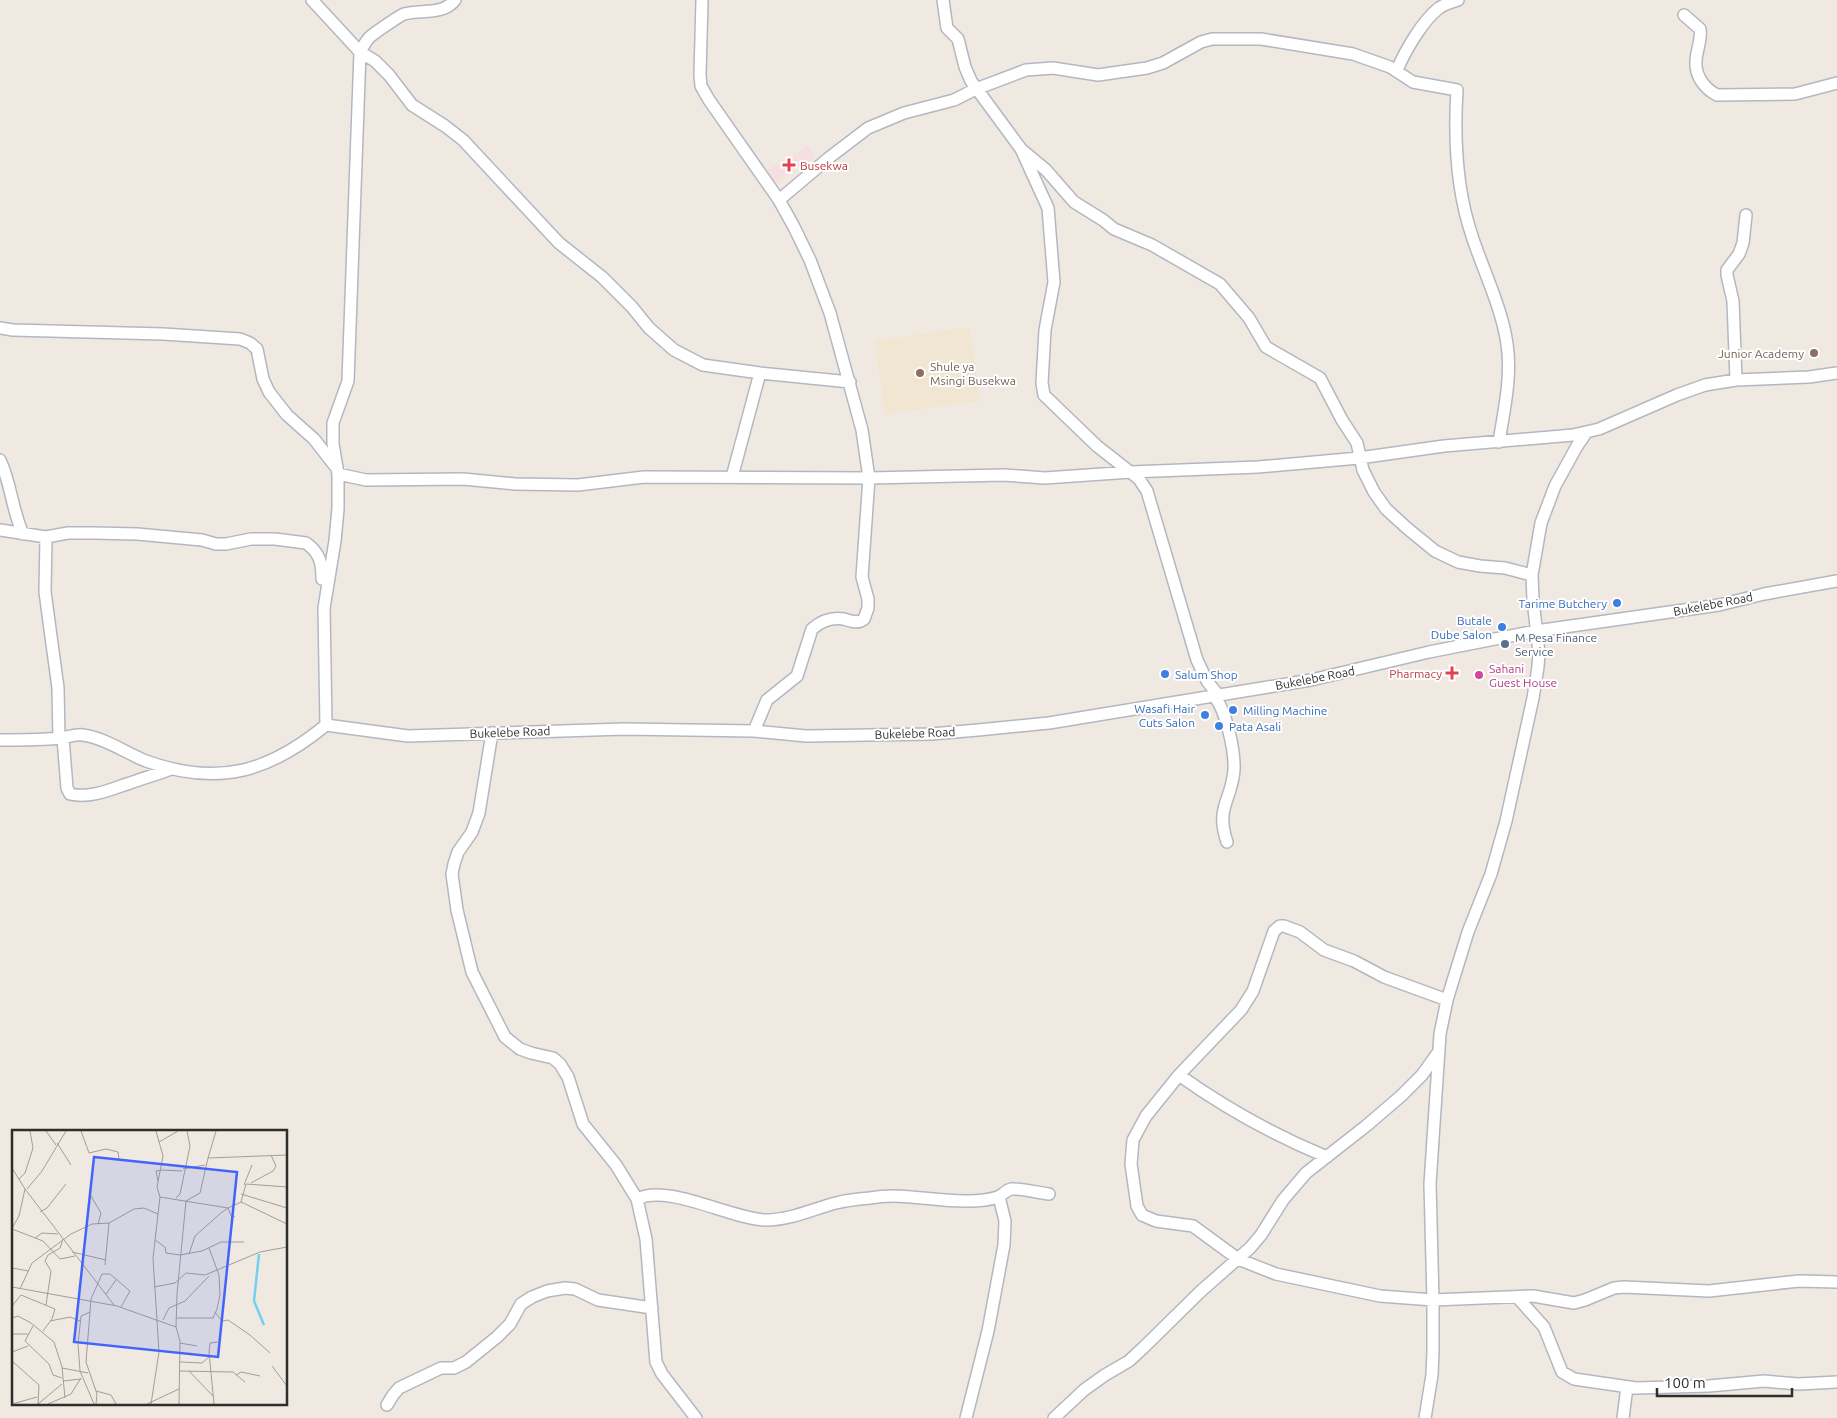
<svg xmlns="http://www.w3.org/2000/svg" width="1837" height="1418" font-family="Ubuntu,sans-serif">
	<rect width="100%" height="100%" fill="#efe9e1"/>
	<!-- education -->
	<path fill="#f0e6d1" d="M970,327L980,401L885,414L875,341Z"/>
	<!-- medical -->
	<path fill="#f5dfe0" d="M808,146L815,158L770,185L763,173Z"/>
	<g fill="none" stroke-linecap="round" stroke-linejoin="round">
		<defs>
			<path id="street" d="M312,0L360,52L348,381L333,423V444L338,474V509L335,541L324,608L326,725
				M455,0C442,16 421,9 404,14C399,16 376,32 371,36C366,40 363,47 360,52L375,61L389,75L412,105L445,126L463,140L559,243L602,277L632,307L649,328L674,350L703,365L760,373L850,382
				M702,0L700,75L701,86L709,100L779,200L794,227L810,260L830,313L862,430L869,478L862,577L868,599V608L864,619L861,621C855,623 850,621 844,619C832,617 821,621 812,629L797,676L767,700L754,731
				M943,0L947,28L958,39L965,67L971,81L1021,149L1048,208L1054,282L1045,330L1042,383L1044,395L1097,446L1139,479L1147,491L1197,660L1207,681L1218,695
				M1684,15L1700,29C1702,40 1696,51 1696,62C1695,76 1705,89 1717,95L1795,94L1837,83
				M1397,70C1405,51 1423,20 1439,8C1445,4 1451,2 1458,0
				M1022,150L1046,170L1074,202L1103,220L1114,229L1152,245L1220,284L1249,318L1266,347L1320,378L1342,420L1357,443L1363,470L1374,492L1386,509L1408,529L1435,551L1458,562L1480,566L1505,568L1532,575
				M779,200L830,157L868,128L904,113L954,100L976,89L1026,70L1053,68L1098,75L1147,68L1163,63L1201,42L1212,39H1261L1353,54L1390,67L1413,82L1457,90C1454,138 1456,189 1472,236C1483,270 1502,308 1507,344C1512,376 1504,410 1499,442
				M0,328L13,330L163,334L240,339L250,343L257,349L263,379L269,392L287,415L314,439L335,466
				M1736,380L1733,301L1727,275V270L1739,254L1743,243L1746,215
				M0,460C11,483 12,510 23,534
				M338,474L366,480L463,479L515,484L578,485L644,477L869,478L1004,475L1045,478L1131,472L1258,467L1359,458L1444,446L1573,435L1599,429L1677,395L1705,385L1736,380L1809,377L1837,373
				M732,477L760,373
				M0,530L46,537L68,533H94L137,534L202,540L216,544H226L251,539H275L306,543C320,553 322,563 322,579
				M46,537L45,592L58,688L59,738
				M1214,696C1226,710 1235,751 1234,770C1232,800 1215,807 1227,842
				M492,733L479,813L472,832L458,852L454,864L452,874L457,910L472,972L505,1037L520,1049L531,1053L553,1058L560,1064L568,1077L583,1124L616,1165L637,1199L646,1239L656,1362L662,1374L696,1418
				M63,738L67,788L70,794C91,799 111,789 130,783C144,778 158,774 171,769
				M0,740C20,740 41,740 61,738C69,737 75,734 83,735C105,738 126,753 146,761C218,787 269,772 326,725L408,736L624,729L754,731L806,736L931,734L978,730L1049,723L1311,680L1429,652L1536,631L1719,605L1764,594L1837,581
				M1447,1000L1384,977L1354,961L1324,950L1300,932L1284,926H1280L1274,931L1253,991L1241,1010L1179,1075L1146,1116L1133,1140L1131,1164L1137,1206L1142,1215L1156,1221L1193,1226L1238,1259L1276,1274L1380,1296L1433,1300L1533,1296L1574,1303L1585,1300L1614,1288L1624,1287L1709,1291L1799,1281L1837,1282
				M1179,1075C1225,1108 1274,1135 1327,1157
				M637,1199C667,1183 731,1219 766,1220C790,1220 813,1209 836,1203C847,1200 858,1199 870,1198C903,1192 935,1202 968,1201C977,1201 989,1200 998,1197C1003,1195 1006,1190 1011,1189C1019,1188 1040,1193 1049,1194
				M1518,1298L1544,1327L1562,1372L1574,1379L1636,1388L1709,1386L1764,1381L1798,1384L1837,1382
				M387,1405L393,1395L399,1388L441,1368H454L466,1362L497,1337L510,1324L521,1304L532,1297L547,1291L565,1288L575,1289L598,1300L652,1308
				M966,1418L988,1331L1004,1245L1005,1221L999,1197
				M1054,1418L1084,1390L1105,1375L1129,1361L1143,1348L1201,1291L1250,1248L1261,1235L1283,1200L1306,1173L1366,1126L1401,1096L1422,1075L1437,1054
				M1425,1418L1432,1375L1433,1351V1300L1430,1184L1440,1034L1447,1000L1468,932L1491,874L1506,821L1533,698L1538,667L1539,653L1533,600L1532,575L1541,523L1555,486L1577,446L1586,433
				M1623,1418L1627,1387"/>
		</defs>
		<!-- street casing -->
		<use href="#street" stroke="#b4b7c1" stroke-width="14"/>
		<!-- street -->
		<use href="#street" stroke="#fff" stroke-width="11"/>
	</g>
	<!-- markers -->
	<g fill="#e0444e" stroke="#fff" stroke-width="2">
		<path d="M786.5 157.5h5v5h5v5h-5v5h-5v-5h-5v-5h5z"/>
		<path d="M1449.5 665.5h5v5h5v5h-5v5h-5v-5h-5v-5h5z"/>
	</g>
	<g fill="#8d6e63" stroke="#fff" stroke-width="2">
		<circle cx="1814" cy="353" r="5"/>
		<circle cx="920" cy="373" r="5"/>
	</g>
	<g fill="#3f7fe0" stroke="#fff" stroke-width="2">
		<circle cx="1617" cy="603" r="5"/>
		<circle cx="1502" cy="627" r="5"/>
		<circle cx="1165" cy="674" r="5"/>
		<circle cx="1233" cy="710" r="5"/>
		<circle cx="1205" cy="715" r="5"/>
		<circle cx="1219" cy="726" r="5"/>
	</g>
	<circle fill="#5c6f8a" stroke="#fff" stroke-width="2" cx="1505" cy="644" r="5"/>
	<circle fill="#d1479c" stroke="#fff" stroke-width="2" cx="1479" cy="675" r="5"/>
	<g text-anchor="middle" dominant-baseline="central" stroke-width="4" stroke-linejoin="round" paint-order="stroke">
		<!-- health labels -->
		<g font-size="12" fill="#be3a42" stroke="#fff" text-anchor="start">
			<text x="800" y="165">Busekwa</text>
			<text x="1442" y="673" text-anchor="end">Pharmacy</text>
		</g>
		<!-- education labels -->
		<g font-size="12" fill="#785e54" stroke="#fff" text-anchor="end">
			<text x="1804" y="353">Junior Academy</text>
			<text x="930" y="366" text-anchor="start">Shule ya<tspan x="930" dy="14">Msingi Busekwa</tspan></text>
		</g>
		<!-- shop labels -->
		<g font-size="12" fill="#366cbe" stroke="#fff" text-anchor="end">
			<text x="1607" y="603">Tarime Butchery</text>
			<text x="1492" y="620">Butale<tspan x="1492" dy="14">Dube Salon</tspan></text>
			<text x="1175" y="674" text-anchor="start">Salum Shop</text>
			<text x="1195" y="708">Wasafi Hair<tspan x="1195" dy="14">Cuts Salon</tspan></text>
			<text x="1243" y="710" text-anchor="start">Milling Machine</text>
			<text x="1229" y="726" text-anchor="start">Pata Asali</text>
		</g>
		<!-- street labels -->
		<g font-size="12" fill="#2e2e2e" stroke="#fff">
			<text transform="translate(1713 604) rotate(-11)">Bukelebe Road</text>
			<text transform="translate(1315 678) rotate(-11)">Bukelebe Road</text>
			<text transform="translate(510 732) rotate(-2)">Bukelebe Road</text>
			<text transform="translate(915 733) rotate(-2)">Bukelebe Road</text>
		</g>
		<!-- service labels -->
		<g font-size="12" fill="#4e5e75" stroke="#fff" text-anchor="start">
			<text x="1515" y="637">M Pesa Finance<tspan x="1515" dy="14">Service</tspan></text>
		</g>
		<!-- hotel labels -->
		<g font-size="12" fill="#b23c85" stroke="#fff" text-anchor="start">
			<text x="1489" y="668">Sahani<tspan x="1489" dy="14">Guest House</tspan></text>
		</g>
	</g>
	<!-- overview -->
	<g transform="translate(12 1130)">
		<rect width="275" height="275" fill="#efe9e1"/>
		<path fill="none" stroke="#75cff0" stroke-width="2.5" d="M247,124L242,171L252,195"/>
		<path fill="none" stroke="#a29e99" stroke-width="1" d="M34,1L44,15M69,1L77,23L94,19L106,22L107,29M147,12L166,1M45,13L59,35M196,28L204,1M0,38L13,59L7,86L0,98M171,39L193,35M150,40L170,41M7,49L13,43L21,18L18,1M146,51L144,41L150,40M239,53L261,41L264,36L259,25M232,55L240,35M13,59L102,175M15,59L30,41L54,1M229,64L275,78M79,66L89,83L86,94M148,67L216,78L229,72L275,94M164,68L168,64L178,16L175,1M174,71L188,63L196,28L275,25M229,72L234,54L275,57M28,82L35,78L54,54M0,99L31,111L48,129L63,126M23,108L30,103L46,104M143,110L153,117L154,123L168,125L190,121L209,112H232M60,122L94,130M177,124L183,106L210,82L216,78L220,88L223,86M93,135L97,93M0,138L17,141M0,157L105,176L164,197M142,157L163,153L174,143L193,145L248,122L275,117M8,159L20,133L59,104L80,94L97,93L122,79L132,78L146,84M94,164L104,150M34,175L39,141L33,131L36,125L48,118L51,109M0,176L9,165L43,179L40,189L31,201M78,182L69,186L66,214L68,241L82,274M203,182L210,191L216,190L238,205L258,223M0,188L6,186L19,193L42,212L50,237L53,268M165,188H201L205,179L208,165L207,145L197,118M151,190L157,178L173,171L197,146M38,191L58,187L68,191M21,196L13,211L37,234L41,245L50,248M0,204H16M168,213L185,216M0,222L16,216M0,231L27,255L26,274M168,232L190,233L197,227M260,236L275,256M50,238L76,243M168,241L221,242L233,252M177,241L201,266M224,245L229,242L248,246M51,251L69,249M84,261L99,265L104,274M0,274L25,267M26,274L50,254M36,274L59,264L69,248M84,274L85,264L74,232L79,169L90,144H98L118,161L109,177M135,274L167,259M139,274L147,222L141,128L148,67L145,57L151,26L144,1M167,274L168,211L164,197L165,164L174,71M202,274L197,222L198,213L206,212"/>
		<path fill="#4264fb" fill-opacity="0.15" stroke="#4264fb" stroke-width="2.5" d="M82,27L225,42L206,227L62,212Z"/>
		<rect width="275" height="275" fill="none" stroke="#2e2e2e" stroke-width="2.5"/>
	</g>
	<!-- scale -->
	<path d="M1657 1388v8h135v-8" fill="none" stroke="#2e2e2e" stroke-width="2.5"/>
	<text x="1664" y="1388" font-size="15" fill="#2e2e2e" stroke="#ffffff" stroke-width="4" paint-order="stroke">100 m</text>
</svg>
